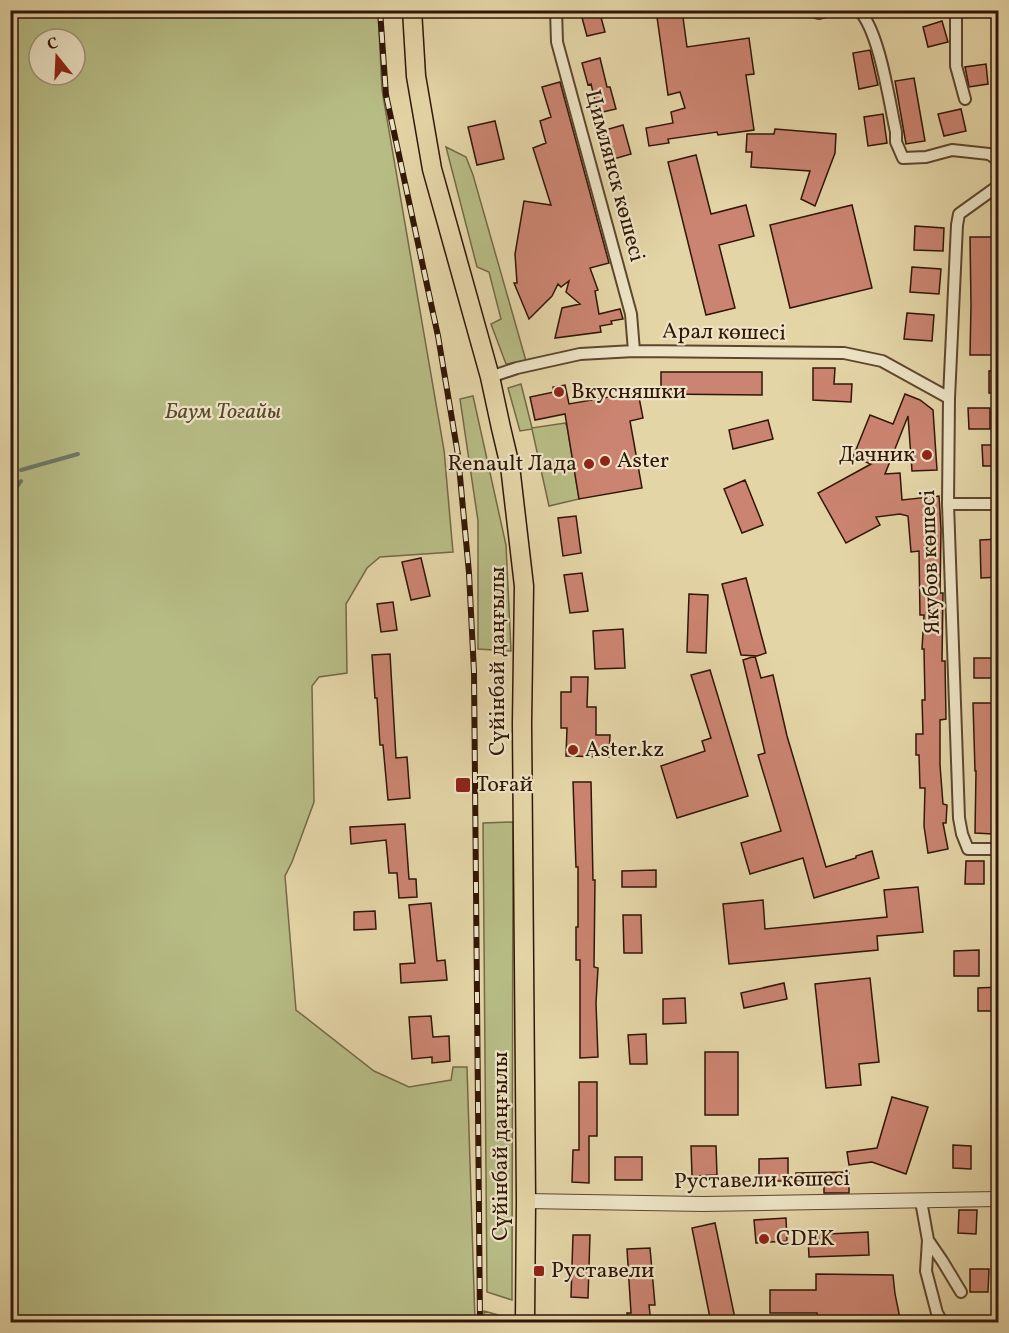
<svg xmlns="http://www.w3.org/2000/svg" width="1009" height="1333" font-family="Vollkorn,serif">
	<rect width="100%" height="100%" fill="#e4d5a7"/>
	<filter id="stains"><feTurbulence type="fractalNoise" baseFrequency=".00333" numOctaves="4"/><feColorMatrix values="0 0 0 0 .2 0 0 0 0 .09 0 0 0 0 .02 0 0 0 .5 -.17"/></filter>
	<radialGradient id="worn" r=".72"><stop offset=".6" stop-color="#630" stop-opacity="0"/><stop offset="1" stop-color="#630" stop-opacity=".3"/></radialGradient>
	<!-- green -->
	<path fill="#b7bc85" stroke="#746946" stroke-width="1.5" fill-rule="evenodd" d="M11,10L378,11L382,90L444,450L453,552L380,557L367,568L346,604L347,673L319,677L312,686L314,802L292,862L285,876L296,1010L374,1071L409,1087L451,1080L453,1067H467L475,1322H11ZM39,39H75V75H39Z
		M446,147L466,157L473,175L526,361L506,364L491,324L501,319L489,272L477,267Z
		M521,384L532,428L565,423L567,426L579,499L549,506L532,429L520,431L508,388Z
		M473,396L506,545L511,651L478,649V521L460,399Z
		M513,822L512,1300L487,1292L483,823Z
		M484,1311L506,1317V1322H484Z"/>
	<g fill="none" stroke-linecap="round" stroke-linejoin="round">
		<!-- stream -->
		<path stroke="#6d7866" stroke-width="4" d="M21,470L78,454
			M10,496L21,481"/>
	</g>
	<!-- building -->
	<path fill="#cb8471" stroke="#311606" stroke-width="1.5" d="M599,10L605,32L587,36L581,14Z
		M656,10H682L687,47L749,38L754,74L746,75L754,130L718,135L717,132L668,139L669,143L649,146L646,128L673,123L671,112L685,108L680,92L668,95Z
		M942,21L948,42L928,47L923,27Z
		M870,50L878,85L859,89L853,53Z
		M600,58L607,87H610L616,109L598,113L591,84L588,85L582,63Z
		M986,64L988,84L969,87L965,67Z
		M914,78L925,141L906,144L895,81Z
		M560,82L609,263L590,268L598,290L595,291L599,314L620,309L623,319L611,321L612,324L600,326L601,332L555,338L562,308L580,304L566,292L569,281L561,287L558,284L552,296L529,319L514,283H517L515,254L524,201L551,205L533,148L546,143L540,121L551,117L542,87Z
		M961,109L966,131L944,136L938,114Z
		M883,114L887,143L868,146L864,117Z
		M495,121L504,159L477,165L468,127Z
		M623,125L631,154L610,160L602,131Z
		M775,129L836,134L835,153L815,206L801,199L810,171L751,167L752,152H746L747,134H774Z
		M696,155L711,214L746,205L754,236L719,245L735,308L706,315L668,162Z
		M852,205L872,288L790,308L770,225Z
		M915,226L944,228L943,251L914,250Z
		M970,237H995L993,355H970L971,305Z
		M912,267L941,269L939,294L910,292Z
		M907,313L934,315L932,341L904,339Z
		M813,368H835L834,384H852L851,402L813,400Z
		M999,370V393H989V371Z
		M661,372H762V395L661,394Z
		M565,385L569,404L638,392L643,418L630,421L642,488L579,499L565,414L535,420L530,397L554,392L553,387Z
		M905,394L920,400L933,410L937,470L912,471L908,416L885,474L900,473L902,500L939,496L941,529L940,593H943L942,661H945L946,719L940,720V765L943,804L947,805L946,823H943L948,849L928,853L924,826L925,788H920L919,755H916V734H923L922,700H925L924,649H922L924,615H920L919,551L911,552L908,516L900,514L876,517L880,525L846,543L818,493L871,464L853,457L870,415L893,424Z
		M968,408H990V429H969Z
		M768,420L773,439L733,449L729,430Z
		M982,445H999V466H983Z
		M745,480L763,525L742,533L724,489Z
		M576,516L581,553L563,556L558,518Z
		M999,539V577L981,578L980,540Z
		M421,558L430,596L411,600L402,562Z
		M582,573L588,611L570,613L564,575Z
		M746,578L766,653L757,656L741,655L722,584Z
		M689,594L708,595L706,653L687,652Z
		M393,602L397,630L381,632L377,604Z
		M623,629L625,668L595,669L593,631Z
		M390,654L396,758L407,757L410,798L388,800L383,745H380L377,698H375L372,655Z
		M755,656L761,678L773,675L787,736L826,867L856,858V856L872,851L879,878L814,898L803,858L750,874L741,843L781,831L758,755L765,753L743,660Z
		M974,658H996V678H974Z
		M710,670L748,796L677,818L661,766L705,751L702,741L711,738L691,675Z
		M571,677H588L587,707H596V735H610L609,757L566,756L567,728H561V692H571Z
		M973,703H995L998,751L996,795H994L993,834L975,833L976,771H975Z
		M573,782H591L593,880H595L594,967L598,968L596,1003L598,1057L580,1058V960H576V927H578V867H576Z
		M405,824L409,879H416L417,897L399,898L397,873H389L386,840L351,844L350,827Z
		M966,861H984V884H965Z
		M656,870V887H622V871Z
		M918,887L923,932L877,936L878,950L729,964L723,904L763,900L765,929L887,917L884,890Z
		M431,903L437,961L445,960L447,980L401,983L400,964L415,963L409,905Z
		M375,911L376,929L354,930V912Z
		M623,915H641L642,953H624Z
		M979,950V976H954V951Z
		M870,978L879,1062L859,1064L861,1085L826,1088L815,984Z
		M784,983L787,999L744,1008L741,993Z
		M999,987V1011H978V988Z
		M685,998L686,1023L663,1024V999Z
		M431,1016L433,1037L449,1036L450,1061L432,1063V1057L412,1059L409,1017Z
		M646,1034L647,1064H630L628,1035Z
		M705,1052H738V1115H705Z
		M579,1082H597V1136H589V1183L572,1182L573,1150H579Z
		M892,1097L928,1107L906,1174L872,1162L849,1165L847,1152L877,1148Z
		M953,1145L971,1146V1169L953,1168Z
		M691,1146H716L717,1175L692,1176Z
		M615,1157H642V1180H615Z
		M788,1158V1181H759V1159Z
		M849,1172V1193H824V1182H796V1173Z
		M959,1210H977L976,1234L958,1233Z
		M786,1218L787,1241L756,1243L754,1220Z
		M715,1223L736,1323H711L692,1228Z
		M868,1232L869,1255L809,1257L808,1235Z
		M573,1235H590L588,1298L571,1297Z
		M650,1248L655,1305H649L651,1323H628L627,1313H631L627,1249Z
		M970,1269H989L988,1292H970Z
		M816,1274L893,1275L895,1294L901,1323H817V1313H770V1290H816Z"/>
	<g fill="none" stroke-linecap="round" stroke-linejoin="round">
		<defs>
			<path id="minor" d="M556,10L557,42L631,314L634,351
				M809,10L819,13L830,10
				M859,10C880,33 889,101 896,132V142L903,158L926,157L952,150L989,154L998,160
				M956,10V66L965,99
				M998,186L959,214L957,225L949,398L948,504L959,818L962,834L968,849H998
				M490,377L517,368L580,354L634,351L844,353L882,361L949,398
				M948,504H998
				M921,1201L928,1240L926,1271L937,1313L942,1322
				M928,1240L943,1262L961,1292"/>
			<path id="tertiary" d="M526,1201L703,1204L998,1199"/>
			<path id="primary" d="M412,10L416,76L432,169L490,377L501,428L510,466L524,586L522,723L526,1201L525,1322"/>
		</defs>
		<!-- minor casing -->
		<use href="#minor" stroke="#5e462e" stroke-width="14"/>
		<!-- tertiary casing -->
		<use href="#tertiary" stroke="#5e462e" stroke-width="16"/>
		<!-- primary casing -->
		<use href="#primary" stroke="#311606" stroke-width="21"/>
		<!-- minor -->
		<use href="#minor" stroke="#ede4c6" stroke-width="10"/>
		<!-- tertiary -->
		<use href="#tertiary" stroke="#ede4c6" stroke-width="14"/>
		<!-- primary -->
		<use href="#primary" stroke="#e4d5a7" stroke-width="18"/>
		<defs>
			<path id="rail" d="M380,10L386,95L438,336L458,455L469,573L474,672L480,1322"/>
		</defs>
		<!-- rail casing -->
		<use href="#rail" stroke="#311606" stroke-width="6"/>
		<!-- rail -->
		<use href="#rail" stroke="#ede4c6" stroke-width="4" stroke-dasharray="11" stroke-linecap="butt"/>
	</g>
	<!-- markers -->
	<g fill="#8f2418" stroke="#ede4c6" stroke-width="2">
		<circle cx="559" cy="392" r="6"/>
		<circle cx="927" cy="455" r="6"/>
		<circle cx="605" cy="461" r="6"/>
		<circle cx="589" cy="464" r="6"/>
		<circle cx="573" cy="750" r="6"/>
		<rect x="455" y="777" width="16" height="16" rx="3"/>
		<circle cx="764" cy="1239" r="6"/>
		<rect x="533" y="1265" width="12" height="12" rx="3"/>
	</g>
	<g text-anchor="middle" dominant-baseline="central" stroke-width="4.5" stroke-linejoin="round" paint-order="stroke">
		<!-- street labels -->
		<g font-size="22" fill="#311606" stroke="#ede4c6">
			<text transform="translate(614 176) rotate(75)">Цимлянск көшесі</text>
			<text transform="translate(724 333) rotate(1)">Арал көшесі</text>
			<text transform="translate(931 562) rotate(-92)">Якубов көшесі</text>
			<text transform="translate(498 661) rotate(-90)">Сүйінбай даңғылы</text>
			<text transform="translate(501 1146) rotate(-90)">Сүйінбай даңғылы</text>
			<text transform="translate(762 1181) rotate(-1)">Руставели көшесі</text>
		</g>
		<!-- poi labels -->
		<g font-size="22" fill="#311606" stroke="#ede4c6" text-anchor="start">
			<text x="571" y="392">Вкусняшки</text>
			<text x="915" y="455" text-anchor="end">Дачник</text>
			<text x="617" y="461">Aster</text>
			<text x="577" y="464" text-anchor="end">Renault Лада</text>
			<text x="585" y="750">Aster.kz</text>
			<text x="476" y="785">Тоғай</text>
			<text x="776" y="1239">CDEK</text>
			<text x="551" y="1271">Руставели</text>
		</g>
		<!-- park labels -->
		<g font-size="22" font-style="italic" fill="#59482c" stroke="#ede4c6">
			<text x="223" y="412">Баум Тоғайы</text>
		</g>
	</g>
	<!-- margin -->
	<rect width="1009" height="1333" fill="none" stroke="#e4d5a7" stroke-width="36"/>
	<rect x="12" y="12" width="985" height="1309" fill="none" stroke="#311606" stroke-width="3"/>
	<rect x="18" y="18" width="973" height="1297" fill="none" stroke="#311606" stroke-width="1.5"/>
	<!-- north arrow -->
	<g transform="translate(57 57) rotate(342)"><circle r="28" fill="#ede4c6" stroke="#a29279" stroke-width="1.5"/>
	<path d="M0-4.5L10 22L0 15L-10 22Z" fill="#8f2418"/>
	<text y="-9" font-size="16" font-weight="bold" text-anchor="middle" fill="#311606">С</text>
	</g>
	<rect width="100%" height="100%" filter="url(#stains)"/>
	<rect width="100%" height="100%" fill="url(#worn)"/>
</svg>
